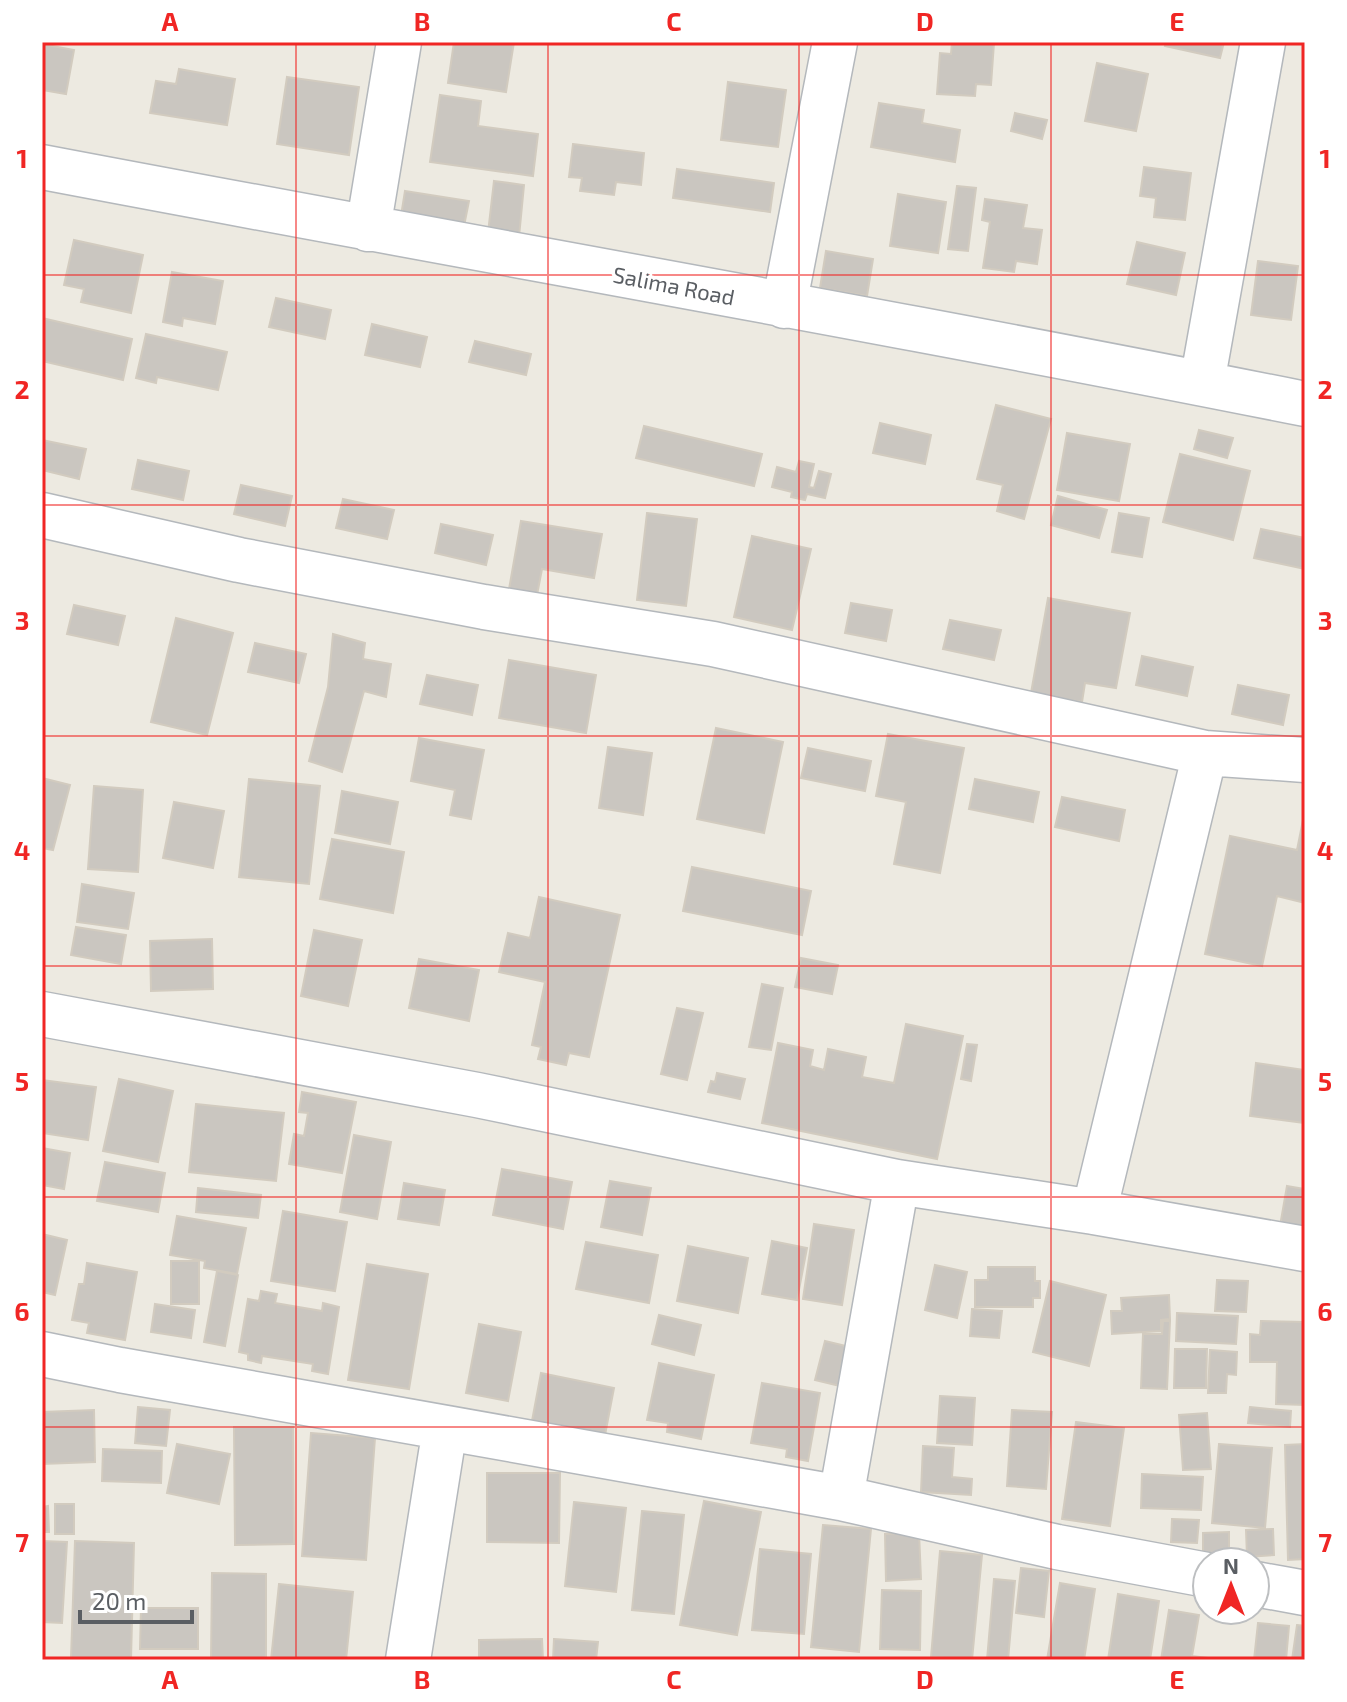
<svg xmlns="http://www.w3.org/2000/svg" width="1347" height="1702" font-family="'Exo 2',sans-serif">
	<rect width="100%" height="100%" fill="#edeae1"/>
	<!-- building -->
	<path fill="#cac6c0" stroke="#d2cbbf" stroke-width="2" d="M454,42H514L506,92L448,83Z
		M952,42L994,43L991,85L976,84L975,96L937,94L940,53L951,54Z
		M1166,42H1224L1220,58L1165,46Z
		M42,44L74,50L66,94L42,90Z
		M1097,63L1148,74L1136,131L1085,121Z
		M179,69L235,79L227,125L150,113L156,81L176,84Z
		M287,77L359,87L349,155L277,144Z
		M728,82L786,90L778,147L721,140Z
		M440,95L481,101L478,126L538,134L533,176L430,162Z
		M879,103L924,110L922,123L960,130L955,162L871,147Z
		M1015,113L1047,120L1042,139L1011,131Z
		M573,144L644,153L641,185L616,182L614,195L580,191L582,178L569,177Z
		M1144,167L1191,173L1185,220L1154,217L1156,198L1140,196Z
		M677,169L774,183L770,212L673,198Z
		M494,181L524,185L519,237L488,233Z
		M957,186L976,188L968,251L948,249Z
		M405,191L469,201L464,226L401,216Z
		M898,194L946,202L938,253L890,246Z
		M985,199L1027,205L1023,228L1042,230L1037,264L1016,261L1014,272L983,268L990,222L982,220Z
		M74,240L143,255L131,313L81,302L84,289L64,285Z
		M1137,242L1185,253L1176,295L1127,284Z
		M826,251L873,259L867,296L820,288Z
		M1258,261L1298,266L1291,320L1251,315Z
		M172,272L223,281L215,324L183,318L182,326L163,322Z
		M276,298L331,310L325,339L269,327Z
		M42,318L132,339L123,380L42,361Z
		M372,324L427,337L420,367L365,355Z
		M146,334L227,352L218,390L157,377L156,383L136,378Z
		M475,341L531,354L526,375L469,362Z
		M996,405L1051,419L1024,519L997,511L1003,485L977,479Z
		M880,423L931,435L925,464L873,453Z
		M644,426L762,454L754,486L636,458Z
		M1199,430L1233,438L1227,458L1194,449Z
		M1067,433L1130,444L1119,501L1057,490Z
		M42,440L86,449L79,479L42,470Z
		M1180,454L1250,471L1233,540L1163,522Z
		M138,460L189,471L183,500L132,489Z
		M799,461L814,464L809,487L814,488L819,471L831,474L825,498L807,494L805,500L791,497L792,492L772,487L777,467L796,472Z
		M241,485L292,496L285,526L234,514Z
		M1058,496L1107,510L1099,538L1051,525Z
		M343,499L394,510L387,539L336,528Z
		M647,513L697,519L686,606L637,600Z
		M1119,513L1149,518L1142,557L1112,552Z
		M521,521L602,534L594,578L542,569L536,600L508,595Z
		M441,524L493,535L486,565L435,553Z
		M1261,529L1305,538V569L1254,558Z
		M752,536L811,549L792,630L734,617Z
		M1048,598L1130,613L1116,688L1085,683L1082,702L1031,693Z
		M851,603L892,610L886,641L845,633Z
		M74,605L125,616L118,645L67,634Z
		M176,618L233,633L207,735L151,722Z
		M950,620L1001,630L994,660L943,649Z
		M333,634L365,643L363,659L391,664L386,697L364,691L342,772L309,761L328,687Z
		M255,643L306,654L299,683L248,672Z
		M1142,656L1193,667L1187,696L1136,685Z
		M509,660L596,675L586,733L499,718Z
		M427,675L478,685L472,715L420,704Z
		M1238,685L1289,695L1283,725L1232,714Z
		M716,728L783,742L764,833L697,819Z
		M888,734L964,748L940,873L894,864L906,802L876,796Z
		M419,738L484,750L471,819L450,815L455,790L411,781Z
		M608,747L652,753L643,815L599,808Z
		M808,748L871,761L865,791L801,778Z
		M42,778L70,785L53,850L42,848Z
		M249,779L320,786L309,884L239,877Z
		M975,779L1039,792L1033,822L969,809Z
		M94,786L143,790L138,872L88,869Z
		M342,791L398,802L390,844L335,833Z
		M1062,797L1125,810L1119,841L1055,827Z
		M174,802L224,811L213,868L163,858Z
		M1305,810V903L1277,896L1262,966L1205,954L1230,836L1297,850Z
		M332,839L404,852L393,913L320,899Z
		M692,867L811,891L802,935L683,911Z
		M82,884L134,893L128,929L77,922Z
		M539,897L620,915L589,1057L569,1053L566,1065L538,1059L541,1047L532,1045L545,982L499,972L508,933L530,938Z
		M76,927L126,935L121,964L71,955Z
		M314,930L362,940L348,1006L301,996Z
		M212,939L213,989L151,991L150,941Z
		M801,958L838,965L832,994L795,987Z
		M419,959L479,970L469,1021L409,1008Z
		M762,984L783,988L771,1050L749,1047Z
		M677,1008L703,1013L687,1080L661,1074Z
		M906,1024L963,1036L937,1159L762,1123L778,1043L813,1050L810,1066L824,1070L828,1049L866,1057L862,1077L894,1083Z
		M967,1044L977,1045L971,1081L961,1079Z
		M1256,1063L1305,1070V1123L1250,1116Z
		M717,1073L745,1079L740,1099L708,1092L711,1081L715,1082Z
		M119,1079L173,1091L158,1162L103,1151Z
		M42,1080L96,1087L88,1140L42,1133Z
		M302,1092L356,1102L342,1173L289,1164L294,1134L304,1136L308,1113L299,1112Z
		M196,1104L284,1113L276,1181L189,1172Z
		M354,1135L391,1142L377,1219L340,1212Z
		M42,1148L70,1153L64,1189L42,1185Z
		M105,1162L165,1173L158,1212L97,1201Z
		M502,1169L572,1182L563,1229L493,1215Z
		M610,1181L651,1188L642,1235L601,1227Z
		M404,1183L445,1190L439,1225L398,1219Z
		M1287,1186L1305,1189V1230L1280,1226Z
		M198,1188L261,1195L258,1218L196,1212Z
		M283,1211L347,1222L335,1291L271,1281Z
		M177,1216L246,1228L237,1274L204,1268L205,1261L170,1255Z
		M814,1224L854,1230L842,1305L803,1299Z
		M42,1234L67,1240L55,1295L42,1292Z
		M772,1241L807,1248L797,1300L762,1294Z
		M586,1242L658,1255L649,1303L576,1289Z
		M688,1246L748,1258L738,1313L677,1301Z
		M171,1261H199V1304H171Z
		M87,1263L137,1272L125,1340L87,1333L89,1323L72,1320L79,1284H84Z
		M367,1264L428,1274L409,1389L348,1380Z
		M935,1265L967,1272L957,1318L925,1310Z
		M988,1267H1035V1281H1040V1298H1033V1307H975V1280H988Z
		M217,1271L238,1275L225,1346L204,1342Z
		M1217,1280L1248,1281L1246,1312L1215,1311Z
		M1050,1281L1106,1295L1089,1366L1033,1352Z
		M261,1291L277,1294L275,1303L322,1311L323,1303L339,1307L328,1374L312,1371L313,1364L262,1356L261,1363L248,1360V1354L239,1352L248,1299L259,1301Z
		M1169,1295L1170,1319L1161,1320V1331L1112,1334L1111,1311H1122L1121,1298Z
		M155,1304L195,1310L191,1338L151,1332Z
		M972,1309L1002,1311L999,1338L970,1336Z
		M1177,1313L1238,1316L1236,1344L1176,1341Z
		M659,1315L701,1325L694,1355L652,1344Z
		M1163,1321H1170L1167,1389L1141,1388L1143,1334H1162Z
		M1261,1321L1305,1322V1405L1276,1404L1277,1362H1250V1334L1260,1335Z
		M479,1324L521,1332L508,1401L466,1393Z
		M825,1341L850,1347L840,1386L815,1380Z
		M1175,1349H1207L1206,1388H1174Z
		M1210,1350L1237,1352L1236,1375L1227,1374L1226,1393H1208Z
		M659,1363L714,1375L701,1439L667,1432L668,1423L647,1420Z
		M541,1373L614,1388L605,1435L532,1421Z
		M762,1383L820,1393L808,1461L786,1457L787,1449L751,1443Z
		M940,1396L975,1398L972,1445L937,1443Z
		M138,1407L170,1410L166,1446L135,1443Z
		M1250,1407L1291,1411L1290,1427L1248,1423Z
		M94,1410L95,1462L42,1464V1412Z
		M1012,1410L1052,1412L1046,1489L1007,1486Z
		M1207,1413L1211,1469L1183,1470L1179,1415Z
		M1076,1422L1124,1428L1110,1526L1062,1519Z
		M234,1427H293L294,1544L235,1545Z
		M311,1433L375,1438L366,1560L302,1556Z
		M177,1444L230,1454L219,1504L167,1493Z
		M1219,1444L1272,1448L1265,1528L1212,1523Z
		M1305,1444V1559L1288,1560L1285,1445Z
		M923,1446L954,1448L952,1477L972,1479L971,1495L921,1492Z
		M103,1449L162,1451L161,1483L102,1481Z
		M487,1473H560L559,1543L487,1542Z
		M1142,1474L1203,1477L1201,1510L1141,1508Z
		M704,1501L761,1512L737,1635L680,1625Z
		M574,1502L626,1508L616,1592L565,1586Z
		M55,1504H74V1534H55Z
		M48,1506L49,1532H42V1507Z
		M642,1511L684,1515L674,1614L632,1610Z
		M1172,1519L1199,1520L1197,1543L1171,1542Z
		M823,1525L871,1529L859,1652L811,1647Z
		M1273,1529L1274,1555L1247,1557L1246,1530Z
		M919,1532L921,1579L886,1581L885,1534Z
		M1229,1532V1553H1203V1533Z
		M42,1541L67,1542L62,1623L42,1622Z
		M75,1541L134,1543L131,1660L71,1658Z
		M760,1549L811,1554L804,1634L752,1630Z
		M940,1551L982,1555L972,1660L931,1657Z
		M1021,1568L1049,1571L1044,1617L1016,1613Z
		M212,1573L266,1574V1660H211Z
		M994,1579L1015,1581L1008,1660H987Z
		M1060,1583L1095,1589L1084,1660H1047Z
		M279,1584L353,1592L346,1660H271Z
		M882,1590L921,1591L920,1650L880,1649Z
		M1118,1594L1159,1601L1150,1660H1108Z
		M141,1608H198V1649H140Z
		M1169,1610L1199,1615L1192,1656L1207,1658V1660H1161Z
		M1258,1623L1289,1626L1286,1660H1254Z
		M1297,1625L1305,1626V1660H1292Z
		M542,1639L543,1660H479V1640Z
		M554,1639L598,1642L596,1660H553Z"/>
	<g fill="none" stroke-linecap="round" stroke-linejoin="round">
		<defs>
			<path id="minor" d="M42,167C463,247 885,320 1305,404
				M368,229L399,42
				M784,306L835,42
				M1202,383L1263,42
				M42,515L239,560L484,607L713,644L1205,753L1305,760
				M42,1014L477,1095L897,1182L1094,1212L1305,1249
				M1094,1212L1205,753
				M42,1354L120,1370L841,1498L1057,1547L1207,1575
				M841,1498L897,1182
				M1255,1584L1305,1593
				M408,1660L445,1428"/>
		</defs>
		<!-- minor casing -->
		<use href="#minor" stroke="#b4b8bc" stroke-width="47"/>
		<!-- minor -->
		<use href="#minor" stroke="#fff" stroke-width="44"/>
	</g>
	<!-- grid -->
	<path fill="none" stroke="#f02624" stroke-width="2" stroke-opacity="0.55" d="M296,42V1660M548,42V1660M799,42V1660M1051,42V1660M42,275H1305M42,505H1305M42,736H1305M42,966H1305M42,1197H1305M42,1427H1305"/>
	<g text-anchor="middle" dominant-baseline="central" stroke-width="7" stroke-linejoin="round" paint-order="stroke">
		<!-- street labels -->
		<g font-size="22" fill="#5a5e63" stroke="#fff">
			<text transform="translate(674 285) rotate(11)">Salima Road</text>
		</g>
	</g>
	<!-- border -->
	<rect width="1347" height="1702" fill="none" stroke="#ffffff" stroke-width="88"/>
	<!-- north arrow -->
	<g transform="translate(1231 1586)"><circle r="38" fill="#ffffff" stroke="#bdbfc1" stroke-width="2"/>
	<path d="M0-6L14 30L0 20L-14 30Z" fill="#f02624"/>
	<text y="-12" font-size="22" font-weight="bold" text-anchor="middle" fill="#5a5e63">N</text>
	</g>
	<!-- scale -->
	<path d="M80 1610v12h112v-12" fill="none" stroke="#5a5e63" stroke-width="4"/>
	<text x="92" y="1610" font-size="24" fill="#5a5e63" stroke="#ffffff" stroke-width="6" paint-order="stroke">20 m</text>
	<rect x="44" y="44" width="1259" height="1614" fill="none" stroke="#f02624" stroke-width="3"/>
	<g font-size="26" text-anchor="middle" font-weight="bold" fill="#f02624">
		<text x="170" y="31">A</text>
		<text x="422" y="31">B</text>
		<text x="674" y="31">C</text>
		<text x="925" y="31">D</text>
		<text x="1177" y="31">E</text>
		<text x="22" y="168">1</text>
		<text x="1325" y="168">1</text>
		<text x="22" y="399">2</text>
		<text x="1325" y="399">2</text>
		<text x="22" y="630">3</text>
		<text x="1325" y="630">3</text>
		<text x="22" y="860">4</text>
		<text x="1325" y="860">4</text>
		<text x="22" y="1091">5</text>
		<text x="1325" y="1091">5</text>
		<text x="22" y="1321">6</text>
		<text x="1325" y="1321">6</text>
		<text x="22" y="1552">7</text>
		<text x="1325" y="1552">7</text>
		<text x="170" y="1689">A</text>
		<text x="422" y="1689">B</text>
		<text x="674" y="1689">C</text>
		<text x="925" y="1689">D</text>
		<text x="1177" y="1689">E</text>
	</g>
</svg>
